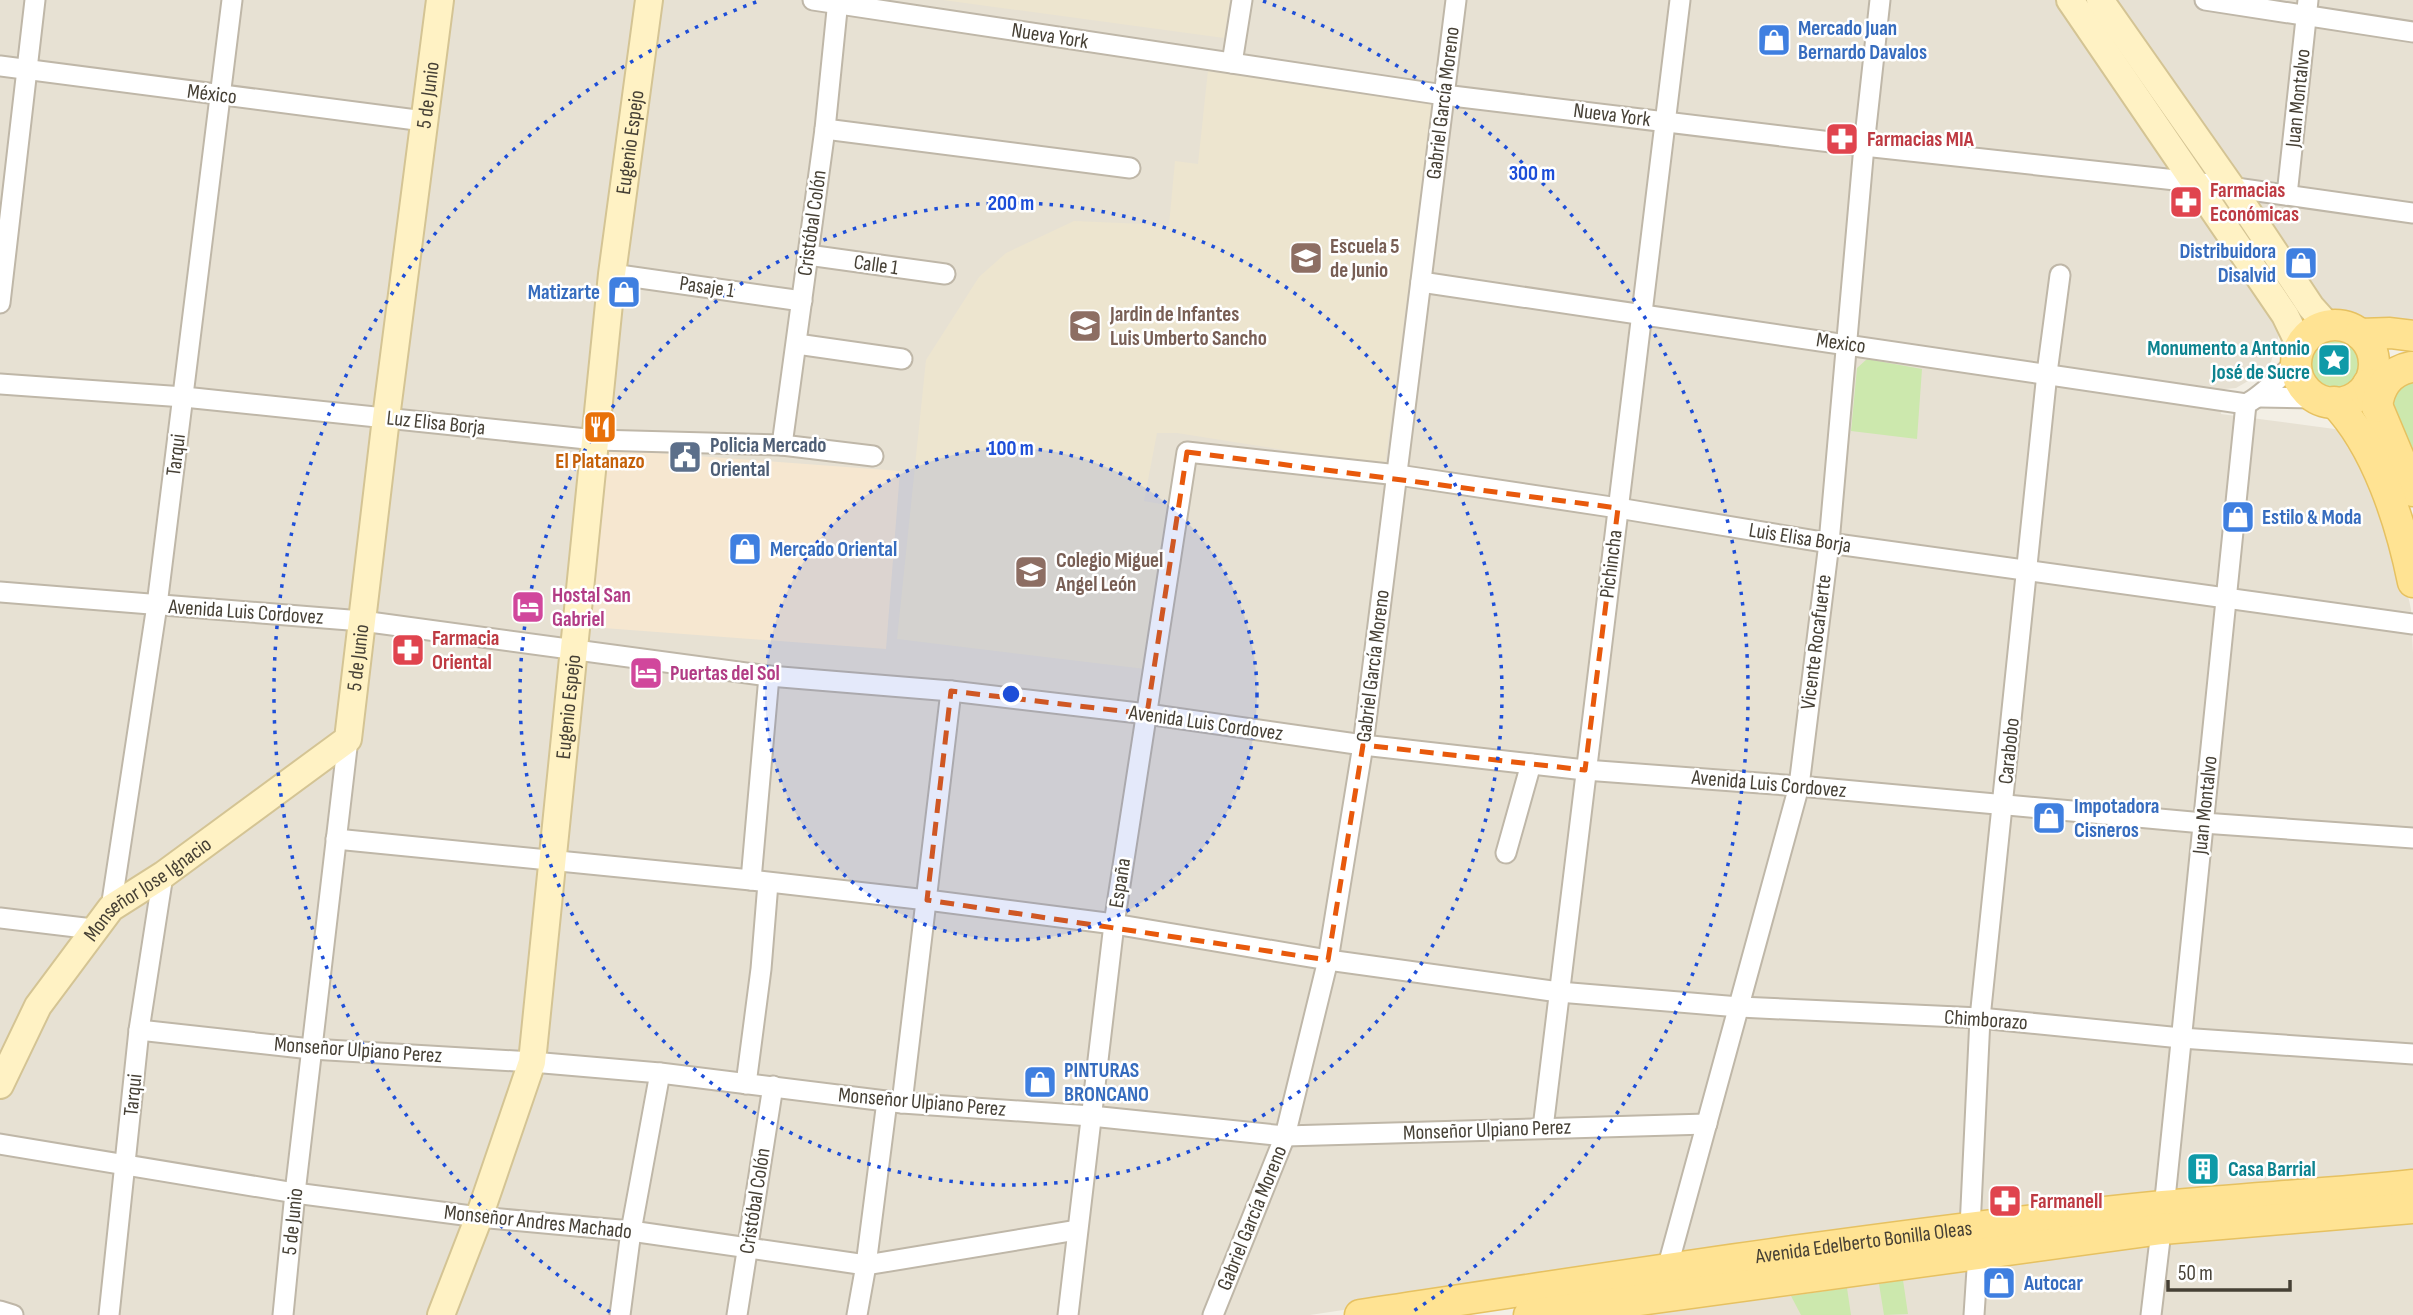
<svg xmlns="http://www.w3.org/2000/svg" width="2413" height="1315" font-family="'Sofia Sans Condensed',sans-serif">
	<rect width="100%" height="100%" fill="#f3efe5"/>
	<!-- residential -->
	<path fill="#e7e1d3" d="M0,0H642L526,1061L432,1315H0Z
		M659,0H2413V330L2346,324L2323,307L2280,331L2271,362L2255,377L2236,388L2225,389L2221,414L2342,430L2384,510L2396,543L2411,609L2413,653V1174L1956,1218L1310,1315H452L542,1064L622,275Z
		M2413,1217V1315H1599L1961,1263Z"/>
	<!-- commercial -->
	<path fill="#f6e7d0" d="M604,449L900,471L886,649L590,627Z"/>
	<!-- education -->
	<path fill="#ede5cf" d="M943,0H1230L1224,38Z
		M1208,70L1433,101L1385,466L1177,433H1157L1144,501L1167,505L1145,669L897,639L926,360L979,277L1006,253L1074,221L1169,225L1175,161L1198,164Z"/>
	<!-- green -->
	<path fill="#cce8ad" d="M2307 364a27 27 0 1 1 54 0a27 27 0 1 1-54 0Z
		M1867,359L1922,369L1917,439L1851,431L1857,368Z
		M2413,375V466L2395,430L2389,384Z
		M1903,1280L1908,1314L1884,1315L1879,1284Z
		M1847,1288L1851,1315H1801L1791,1296Z"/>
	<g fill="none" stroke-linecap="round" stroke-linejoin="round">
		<defs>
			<g id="street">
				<path d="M813,0L1444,95L1864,146L2194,182L2413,213"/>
				<path d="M2205,0L2413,32"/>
				<path d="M1232,63L1242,0"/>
				<path d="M0,66L424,121"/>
				<path d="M825,129L1130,168"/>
				<path d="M2287,195L2308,0"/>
				<path d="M808,255L945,274"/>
				<path d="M612,274L802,301"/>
				<path d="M1421,282L2246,404C2265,394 2279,376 2296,363"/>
				<path d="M0,303L35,0"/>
				<path d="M797,344L902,359"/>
				<path d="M0,384L184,397L596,440L782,445L873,456"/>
				<path d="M2259,397L2317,398"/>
				<path d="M782,445L825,129L838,0"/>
				<path d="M0,592L362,621L769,676L951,691L1147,714L1363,745L1585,770L1799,786L2203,823L2413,838"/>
				<path d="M336,839L751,880L927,900L1114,924L1328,960L1559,992L1739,1007L1980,1018L2181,1038L2413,1054"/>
				<path d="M1506,853L1531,764"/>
				<path d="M751,880L769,676"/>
				<path d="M111,908L157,605L232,0"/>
				<path d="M0,918L93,929"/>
				<path d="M139,1030L311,1049L532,1062L660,1073L902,1103L1091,1116L1285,1136L1707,1124"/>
				<path d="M746,1084L761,969L768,883"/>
				<path d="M902,1103L951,691"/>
				<path d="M1543,1128L1680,0"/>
				<path d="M0,1144L295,1193L479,1217L631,1231L866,1265L1077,1230"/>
				<path d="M1970,1228L1980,1018L2047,373L2060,275"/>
				<path d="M1667,1269L1799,786L1829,543L1864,146L1880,0"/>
				<path d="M0,1311L13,1315"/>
				<path d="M109,1315L139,1030L163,875"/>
				<path id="s1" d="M283,1315L295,1193L348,739"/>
				<path d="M620,1315L631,1231L660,1073"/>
				<path d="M737,1315L773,1086"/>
				<path d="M857,1315L866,1265L887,1101"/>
				<path d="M1068,1315L1114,924L1187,452L1398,475L1618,508L1829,543L2413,624"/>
				<path d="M1213,1315L1285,1136L1328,960L1363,745L1456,0"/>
				<path d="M1974,1315L1978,1254"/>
				<path d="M2151,1315L2166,1189L2246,404"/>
			</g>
			<g id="secondary">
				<path d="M2070,0L2285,315L2300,346"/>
				<path d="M2100,0L2232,188L2311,307L2328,326"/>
				<path id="s2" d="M0,1085L38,1006L111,908L163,875L348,739L386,418L440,0"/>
				<path id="s3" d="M441,1315L479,1217L532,1062L612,274L649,0"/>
			</g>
			<g id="primary">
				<circle cx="2335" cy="364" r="39"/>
				<path d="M2360,334L2390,333L2413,336"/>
				<path d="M2368,384L2413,491"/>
				<path d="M2334,402C2377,446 2401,523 2413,582"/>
				<path d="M2377,407C2379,386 2390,371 2411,367"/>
				<path id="s4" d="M1360,1315C1627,1275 1894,1233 2163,1206C2246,1198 2330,1194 2413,1185"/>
				<path d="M1529,1315L2162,1229L2413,1208"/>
			</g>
		</defs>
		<!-- street casing -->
		<use href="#street" stroke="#bfb7a8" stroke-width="23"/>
		<!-- secondary casing -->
		<use href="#secondary" stroke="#d4c494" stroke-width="30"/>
		<!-- primary casing -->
		<use href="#primary" stroke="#e6c161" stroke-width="33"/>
		<!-- street -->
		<use href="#street" stroke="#fff" stroke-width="19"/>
		<!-- secondary -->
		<use href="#secondary" stroke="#fff2c4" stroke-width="26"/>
		<!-- primary -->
		<use href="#primary" stroke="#ffe393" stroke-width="30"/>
	</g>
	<!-- marked area -->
	<path fill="none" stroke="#e8590c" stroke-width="5" stroke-dasharray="14 9" stroke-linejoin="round" d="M1187,452L1618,508L1585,770L1363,745L1328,960L927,900L951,691L1147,714Z"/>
	<!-- distance rings -->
	<circle cx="1011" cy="694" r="246" fill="#1d4ed8" fill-opacity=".12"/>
	<g fill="none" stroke="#1d4ed8" stroke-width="3.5" stroke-dasharray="3.5 7">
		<circle cx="1011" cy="694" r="246"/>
		<circle cx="1011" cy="694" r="491"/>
		<path d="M610 1312A737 737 0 0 1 759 1M1263 1A737 737 0 0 1 1412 1312"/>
	</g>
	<!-- icons -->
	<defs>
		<symbol id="shop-square" viewBox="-11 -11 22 22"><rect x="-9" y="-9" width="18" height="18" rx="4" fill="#3f7fe0" stroke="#fff"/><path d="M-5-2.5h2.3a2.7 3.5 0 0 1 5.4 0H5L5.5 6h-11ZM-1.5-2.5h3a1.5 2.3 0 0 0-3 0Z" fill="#fff"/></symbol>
		<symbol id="pharmacy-square" viewBox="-11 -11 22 22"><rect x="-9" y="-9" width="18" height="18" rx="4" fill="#e0444e" stroke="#fff"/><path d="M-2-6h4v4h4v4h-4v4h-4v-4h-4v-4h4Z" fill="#fff"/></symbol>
		<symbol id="school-square" viewBox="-11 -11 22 22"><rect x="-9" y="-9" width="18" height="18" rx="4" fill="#8d6e63" stroke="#fff"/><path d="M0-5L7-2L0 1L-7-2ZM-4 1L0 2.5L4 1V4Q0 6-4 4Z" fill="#fff"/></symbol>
		<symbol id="sight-square" viewBox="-11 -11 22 22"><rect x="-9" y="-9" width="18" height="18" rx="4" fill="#0f9aa8" stroke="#fff"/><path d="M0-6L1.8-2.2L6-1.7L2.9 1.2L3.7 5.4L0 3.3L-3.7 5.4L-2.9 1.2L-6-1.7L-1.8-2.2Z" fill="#fff"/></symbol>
		<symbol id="restaurant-square" viewBox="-11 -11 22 22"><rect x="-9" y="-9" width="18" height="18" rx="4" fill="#e8710a" stroke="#fff"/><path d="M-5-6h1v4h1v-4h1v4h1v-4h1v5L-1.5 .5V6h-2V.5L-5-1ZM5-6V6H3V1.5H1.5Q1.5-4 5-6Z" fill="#fff"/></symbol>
		<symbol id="civic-square" viewBox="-11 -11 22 22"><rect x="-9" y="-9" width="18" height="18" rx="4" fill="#5c6f8a" stroke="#fff"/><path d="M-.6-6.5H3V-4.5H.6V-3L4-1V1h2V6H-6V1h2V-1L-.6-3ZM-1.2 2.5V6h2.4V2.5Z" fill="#fff"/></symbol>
		<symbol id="hotel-square" viewBox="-11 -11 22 22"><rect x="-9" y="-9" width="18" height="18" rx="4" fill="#d1479c" stroke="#fff"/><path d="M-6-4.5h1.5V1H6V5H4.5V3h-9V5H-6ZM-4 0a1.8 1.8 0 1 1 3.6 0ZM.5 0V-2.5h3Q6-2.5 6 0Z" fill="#fff"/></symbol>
		<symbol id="building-square" viewBox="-11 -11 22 22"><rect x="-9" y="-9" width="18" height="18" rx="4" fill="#0f9aa8" stroke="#fff"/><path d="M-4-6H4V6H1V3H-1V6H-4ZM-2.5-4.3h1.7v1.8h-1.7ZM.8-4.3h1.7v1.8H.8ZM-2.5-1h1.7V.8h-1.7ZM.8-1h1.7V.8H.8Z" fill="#fff"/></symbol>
	</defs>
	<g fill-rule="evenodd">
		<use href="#shop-square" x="1755" y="21" width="38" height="38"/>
		<use href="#pharmacy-square" x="1823" y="120" width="38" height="38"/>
		<use href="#pharmacy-square" x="2167" y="183" width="38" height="38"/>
		<use href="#school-square" x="1287" y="239" width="38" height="38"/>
		<use href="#shop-square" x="2282" y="244" width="38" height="38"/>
		<use href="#shop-square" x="605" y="273" width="38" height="38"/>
		<use href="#school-square" x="1066" y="307" width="38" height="38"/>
		<use href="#sight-square" x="2315" y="341" width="38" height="38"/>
		<use href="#restaurant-square" x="581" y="408" width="38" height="38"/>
		<use href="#civic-square" x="666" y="438" width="38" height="38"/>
		<use href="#shop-square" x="2219" y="498" width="38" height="38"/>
		<use href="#shop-square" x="726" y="530" width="38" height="38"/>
		<use href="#school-square" x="1012" y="553" width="38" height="38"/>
		<use href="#hotel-square" x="509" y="588" width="38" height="38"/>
		<use href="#pharmacy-square" x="389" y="631" width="38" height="38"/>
		<use href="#hotel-square" x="627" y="654" width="38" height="38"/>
		<use href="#shop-square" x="2030" y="799" width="38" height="38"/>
		<use href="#shop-square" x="1021" y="1063" width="38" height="38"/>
		<use href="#building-square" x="2184" y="1150" width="38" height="38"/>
		<use href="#pharmacy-square" x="1986" y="1182" width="38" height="38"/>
		<use href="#shop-square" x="1980" y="1264" width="38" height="38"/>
	</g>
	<g text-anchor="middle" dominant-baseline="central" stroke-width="5" stroke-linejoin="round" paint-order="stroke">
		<!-- shop labels -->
		<g font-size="21" font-weight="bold" fill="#366cbe" stroke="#fff" text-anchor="start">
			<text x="1798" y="28">Mercado Juan<tspan x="1798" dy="24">Bernardo Davalos</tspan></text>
			<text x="2276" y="251" text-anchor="end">Distribuidora<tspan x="2276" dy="24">Disalvid</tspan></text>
			<text x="600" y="292" text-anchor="end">Matizarte</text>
			<text x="2262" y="517">Estilo &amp; Moda</text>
			<text x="770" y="549">Mercado Oriental</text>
			<text x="2074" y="806">Impotadora<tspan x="2074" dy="24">Cisneros</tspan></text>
			<text x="1064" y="1070">PINTURAS<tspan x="1064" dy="24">BRONCANO</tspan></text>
			<text x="2024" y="1283">Autocar</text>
		</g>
		<!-- street labels -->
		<g font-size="21" fill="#464035" stroke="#fff">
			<text transform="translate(1050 36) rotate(9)">Nueva York</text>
			<text transform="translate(212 94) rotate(7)">México</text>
			<text stroke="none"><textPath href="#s2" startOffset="1150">5 de Junio</textPath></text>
			<text transform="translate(2298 98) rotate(-84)">Juan Montalvo</text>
			<text transform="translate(1443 103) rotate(-83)">Gabriel García Moreno</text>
			<text transform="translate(1612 115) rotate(7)">Nueva York</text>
			<text stroke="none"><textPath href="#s3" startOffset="1194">Eugenio Espejo</textPath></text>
			<text transform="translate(812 223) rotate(-82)">Cristóbal Colón</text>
			<text transform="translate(876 265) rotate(8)">Calle 1</text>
			<text transform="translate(707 287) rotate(8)">Pasaje 1</text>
			<text transform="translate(1841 343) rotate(8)">Mexico</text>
			<text transform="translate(436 423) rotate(6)">Luz Elisa Borja</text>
			<text transform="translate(176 455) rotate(-83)">Tarqui</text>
			<text transform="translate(1800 538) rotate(9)">Luis Elisa Borja</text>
			<text transform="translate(1611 564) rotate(-83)">Pichincha</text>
			<text transform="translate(246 612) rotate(4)">Avenida Luis Cordovez</text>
			<text transform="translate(1816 642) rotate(-83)">Vicente Rocafuerte</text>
			<text stroke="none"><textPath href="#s2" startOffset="583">5 de Junio</textPath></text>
			<text transform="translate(1373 666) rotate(-83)">Gabriel García Moreno</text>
			<text stroke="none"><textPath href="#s3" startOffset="626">Eugenio Espejo</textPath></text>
			<text transform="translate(1206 723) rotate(8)">Avenida Luis Cordovez</text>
			<text transform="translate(2009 751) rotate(-84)">Carabobo</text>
			<text transform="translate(1769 784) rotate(5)">Avenida Luis Cordovez</text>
			<text transform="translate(2205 805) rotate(-84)">Juan Montalvo</text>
			<text transform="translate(1120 883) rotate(-81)">España</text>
			<text stroke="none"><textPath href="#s2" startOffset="250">Monseñor Jose Ignacio</textPath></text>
			<text transform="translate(1986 1020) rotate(4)">Chimborazo</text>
			<text transform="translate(358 1050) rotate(4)">Monseñor Ulpiano Perez</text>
			<text transform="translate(133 1095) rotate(-84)">Tarqui</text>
			<text transform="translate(922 1102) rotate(5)">Monseñor Ulpiano Perez</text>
			<text transform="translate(1487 1130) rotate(-2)">Monseñor Ulpiano Perez</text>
			<text transform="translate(755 1201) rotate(-81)">Cristóbal Colón</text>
			<text transform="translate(1252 1218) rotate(-68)">Gabriel García Moreno</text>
			<text stroke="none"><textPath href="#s1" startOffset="94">5 de Junio</textPath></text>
			<text transform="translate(538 1222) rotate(6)">Monseñor Andres Machado</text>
			<text stroke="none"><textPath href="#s4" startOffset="509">Avenida Edelberto Bonilla Oleas</textPath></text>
		</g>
		<!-- health labels -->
		<g font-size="21" font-weight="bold" fill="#be3a42" stroke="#fff" text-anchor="start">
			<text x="1867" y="139">Farmacias MIA</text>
			<text x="2210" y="190">Farmacias<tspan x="2210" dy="24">Económicas</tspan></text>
			<text x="432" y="638">Farmacia<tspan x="432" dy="24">Oriental</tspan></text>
			<text x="2030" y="1201">Farmanell</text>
		</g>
		<!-- education labels -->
		<g font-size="21" font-weight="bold" fill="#785e54" stroke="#fff" text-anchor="start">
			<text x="1330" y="246">Escuela 5<tspan x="1330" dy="24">de Junio</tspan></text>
			<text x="1110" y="314">Jardin de Infantes<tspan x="1110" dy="24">Luis Umberto Sancho</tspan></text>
			<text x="1056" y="560">Colegio Miguel<tspan x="1056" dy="24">Angel León</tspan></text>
		</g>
		<!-- culture labels -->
		<g font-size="21" font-weight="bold" fill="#0d838f" stroke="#fff" text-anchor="end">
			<text x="2310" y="348">Monumento a Antonio<tspan x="2310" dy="24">José de Sucre</tspan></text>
			<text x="2228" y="1169" text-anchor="start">Casa Barrial</text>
		</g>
		<!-- service labels -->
		<g font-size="21" font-weight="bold" fill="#4e5e75" stroke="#fff" text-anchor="start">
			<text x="710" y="445">Policia Mercado<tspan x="710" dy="24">Oriental</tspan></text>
		</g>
		<!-- food labels -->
		<g font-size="21" font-weight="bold" fill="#c56008" stroke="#fff">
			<text x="600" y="461">El Platanazo</text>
		</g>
		<!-- hotel labels -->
		<g font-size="21" font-weight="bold" fill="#b23c85" stroke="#fff" text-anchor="start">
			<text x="552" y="595">Hostal San<tspan x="552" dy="24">Gabriel</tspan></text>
			<text x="670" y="673">Puertas del Sol</text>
		</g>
	</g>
	<circle cx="1011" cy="694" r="10" fill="#1d4ed8" stroke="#fff" stroke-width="3.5"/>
	<g font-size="21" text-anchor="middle" font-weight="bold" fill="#1d4ed8" stroke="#fff" stroke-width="5" stroke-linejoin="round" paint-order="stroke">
		<text x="1532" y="180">300 m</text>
		<text x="1011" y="210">200 m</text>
		<text x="1011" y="455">100 m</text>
	</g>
	<!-- scale -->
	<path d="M2168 1280v10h122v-10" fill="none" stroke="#464035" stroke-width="3.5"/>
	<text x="2178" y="1280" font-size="21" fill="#464035" stroke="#ffffff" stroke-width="5" paint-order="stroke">50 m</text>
</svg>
